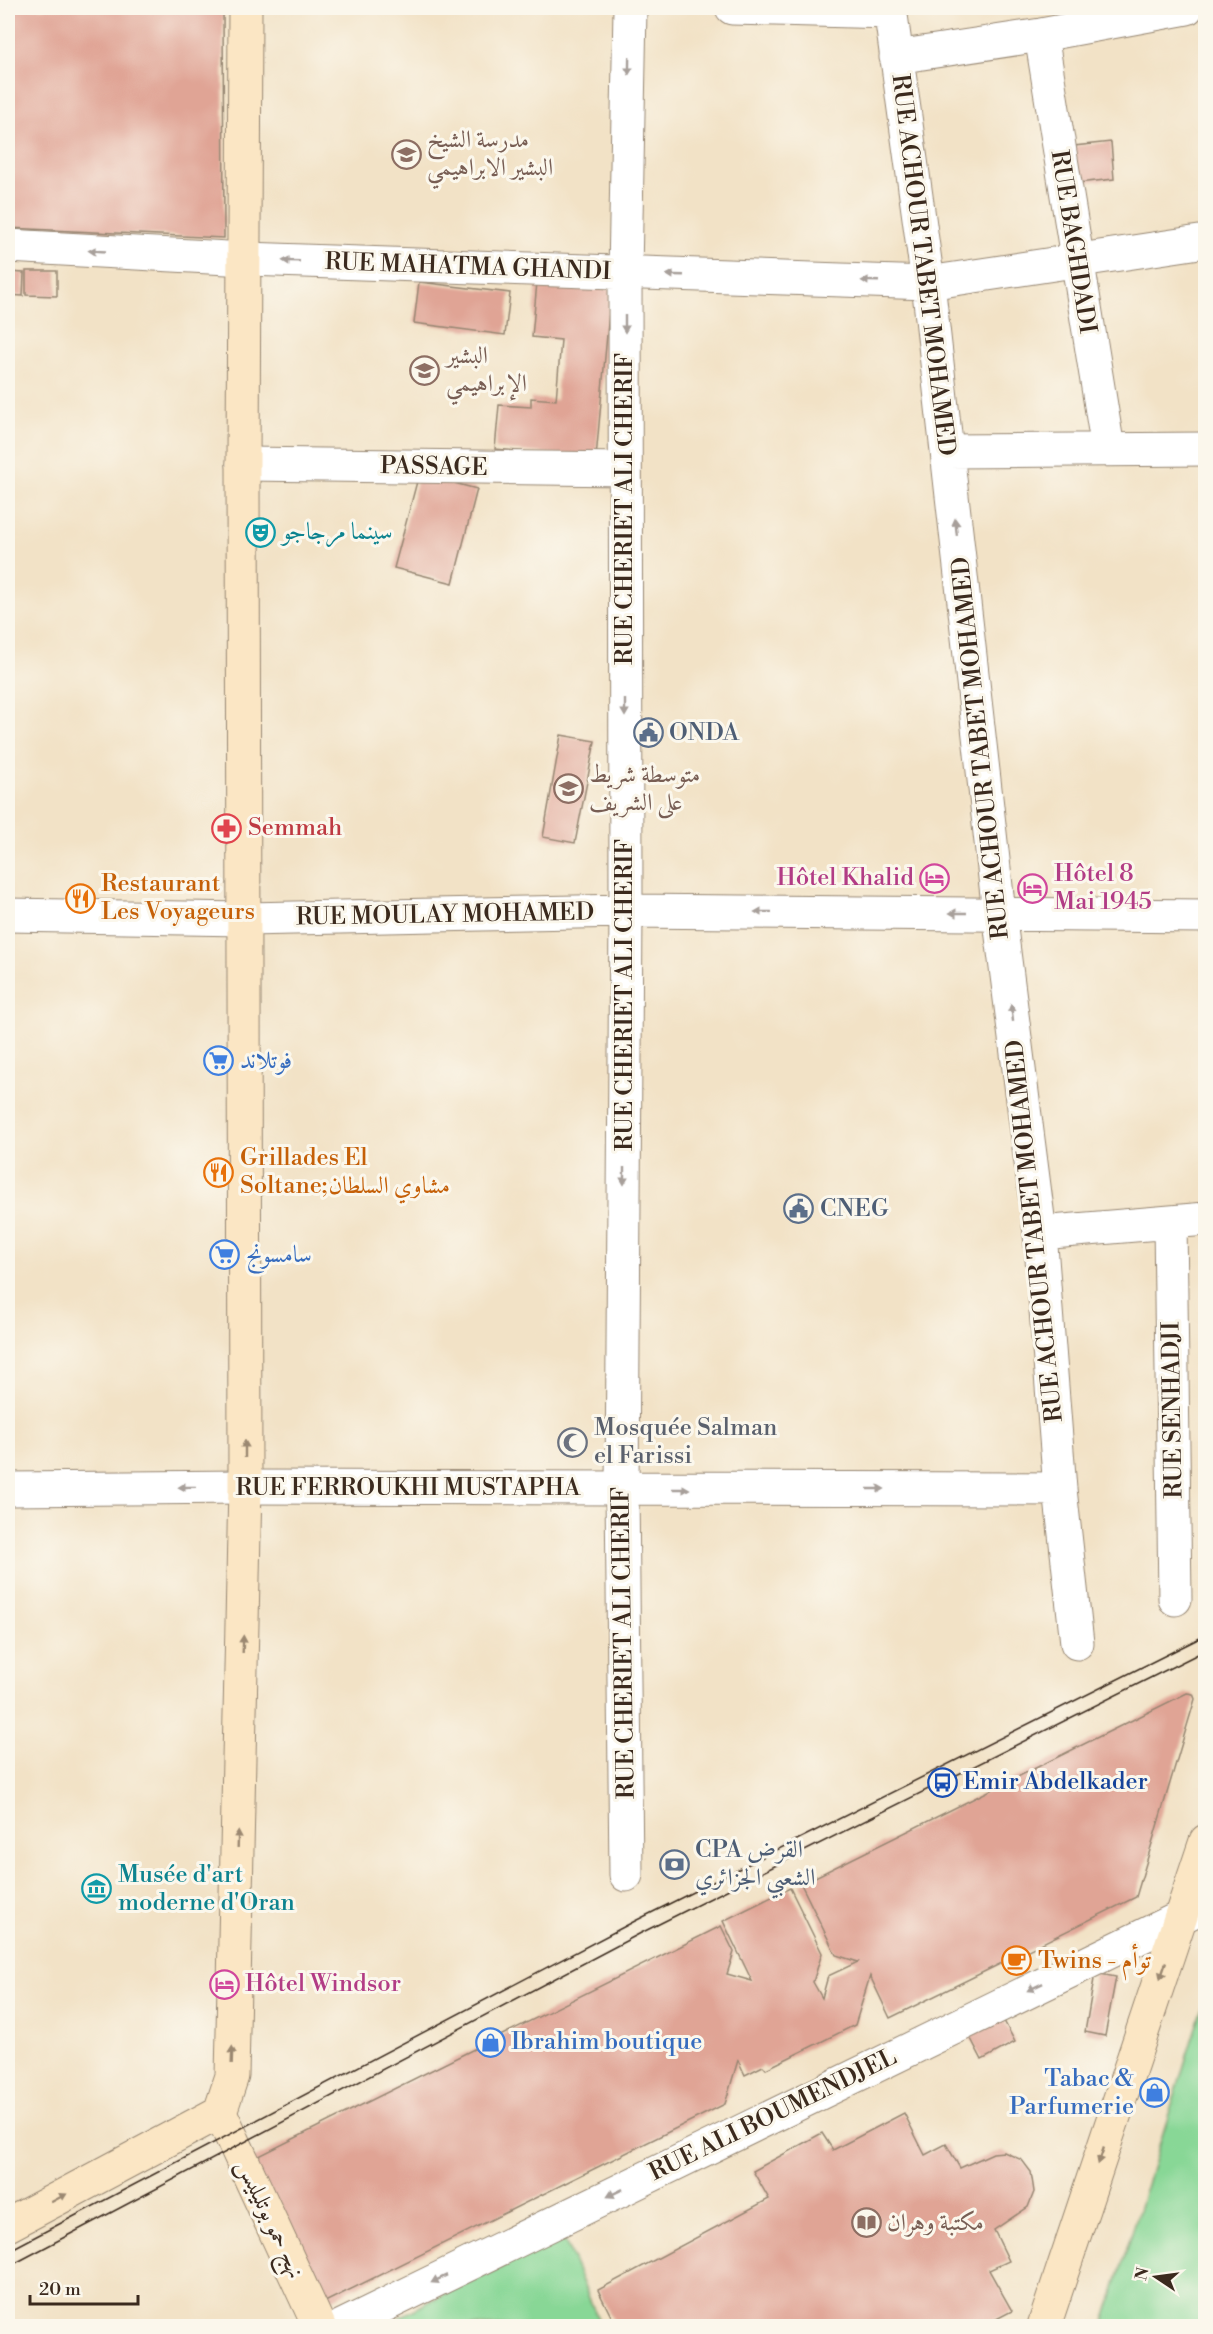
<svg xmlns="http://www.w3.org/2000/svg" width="1213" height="2334" font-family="'Libre Bodoni',Amiri,serif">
	<rect width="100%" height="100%" fill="#fbf7ec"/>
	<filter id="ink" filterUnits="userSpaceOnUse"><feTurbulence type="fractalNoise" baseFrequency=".0167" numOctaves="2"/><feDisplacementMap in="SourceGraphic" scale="12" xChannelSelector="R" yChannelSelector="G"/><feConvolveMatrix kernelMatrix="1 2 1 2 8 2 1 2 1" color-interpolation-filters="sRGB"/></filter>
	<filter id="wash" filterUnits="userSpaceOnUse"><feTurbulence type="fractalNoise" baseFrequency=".008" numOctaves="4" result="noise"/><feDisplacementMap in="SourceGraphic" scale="24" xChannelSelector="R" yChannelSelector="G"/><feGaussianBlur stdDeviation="1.35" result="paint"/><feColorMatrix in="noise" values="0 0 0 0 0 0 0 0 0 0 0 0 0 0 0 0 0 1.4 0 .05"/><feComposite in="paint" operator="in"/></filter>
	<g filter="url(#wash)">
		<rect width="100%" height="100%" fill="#f2e2c6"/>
		<!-- green -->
		<path fill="#88d796" stroke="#62805a" stroke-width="1.5" d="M1205,1998V2326H1103Z
			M561,2232L601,2326H383Z"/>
		<g id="blocks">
			<!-- building -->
			<path fill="#e0a495" d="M8,8H223L224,238L8,228Z
				M1111,142L1114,179L1078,183L1074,146Z
				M26,271H57V296L26,295Z
				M8,272L24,273L23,296L8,295Z
				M419,282L510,293L505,335L414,323Z
				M537,282L611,289L596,458L495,449L499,405L531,407V398L556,400L561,340L532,337Z
				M419,474L477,489L453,583L394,568Z
				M561,735L595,741L575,843L543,837Z
				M1187,1693L1193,1694L1195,1699L1136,1897L890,2018L870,1976L855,2025L766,2069L763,2066L745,2075L738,2060L725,2104L319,2305L251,2160L721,1926L734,1952L727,1974L752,1981L723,1921L790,1888L822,1953L813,1982L822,1998L828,1976L858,1962L836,1955L801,1884Z
				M1095,1973L1116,1977L1105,2036L1085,2032Z
				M1001,2015L1015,2042L982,2060L968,2033Z
				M904,2113L925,2155L946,2144L960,2168L993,2153L1004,2152L1022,2160L1031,2172L1034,2192L1028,2207L994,2230L1009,2261L989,2270L1012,2311L983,2326H616L598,2290L769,2199L753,2171L822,2133L833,2150Z"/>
		</g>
	</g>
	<g filter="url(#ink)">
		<use href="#blocks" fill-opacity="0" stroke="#968672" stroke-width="1.5"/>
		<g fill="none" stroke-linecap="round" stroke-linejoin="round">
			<defs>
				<path id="street" d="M732,8L891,12
					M890,8L928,283L999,913L1040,1233L1060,1489L1077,1643
					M1041,35L1108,449
					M896,57L1041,35L1187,8
					M8,246L246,259L928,283L1206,241
					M947,451L1206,449
					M243,464L625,469
					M8,915L243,919L626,911L1206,916
					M1170,1222L1175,1599
					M1040,1233L1206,1219
					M8,1489L245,1487L1060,1489
					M626,1875L622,1489L626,911L625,273L630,8
					M342,2326L1206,1905"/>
				<path id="secondary" d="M220,2112L232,2076L245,1487L243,464L245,8
					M220,2112L319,2326
					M8,2225L220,2112
					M1044,2326L1206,1841"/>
			</defs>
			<!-- street casing -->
			<use href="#street" stroke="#968672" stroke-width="35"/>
			<!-- secondary casing -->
			<use href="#secondary" stroke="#968672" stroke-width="35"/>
			<!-- street -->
			<use href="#street" stroke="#fff" stroke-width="33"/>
			<!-- secondary -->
			<use href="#secondary" stroke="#fbe6c4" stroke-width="33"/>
			<!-- tram -->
			<path stroke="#3b2a1e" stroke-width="1.5" d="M8,2251L635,1921L1206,1635
				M8,2267L641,1933L1206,1650"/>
		</g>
		<!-- one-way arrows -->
		<defs><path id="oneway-solid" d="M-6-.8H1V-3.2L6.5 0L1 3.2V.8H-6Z" transform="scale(1.5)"/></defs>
		<g fill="#a79f9a">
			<use href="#oneway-solid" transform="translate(629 66) rotate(91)"/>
			<use href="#oneway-solid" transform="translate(97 251) rotate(-177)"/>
			<use href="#oneway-solid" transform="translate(291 261) rotate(-178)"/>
			<use href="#oneway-solid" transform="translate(675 275) rotate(-178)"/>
			<use href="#oneway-solid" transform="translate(870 281) rotate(-178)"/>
			<use href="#oneway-solid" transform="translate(625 324) rotate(90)"/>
			<use href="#oneway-solid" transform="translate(956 527) rotate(-96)"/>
			<use href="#oneway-solid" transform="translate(625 708) rotate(90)"/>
			<use href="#oneway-solid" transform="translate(763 912) rotate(-180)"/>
			<use href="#oneway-solid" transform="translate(958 913) rotate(-180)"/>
			<use href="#oneway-solid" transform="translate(1012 1013) rotate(-97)"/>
			<use href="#oneway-solid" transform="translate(624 1176) rotate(90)"/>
			<use href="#oneway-solid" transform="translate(187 1487) rotate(179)"/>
			<use href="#oneway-solid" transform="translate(681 1489)"/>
			<use href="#oneway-solid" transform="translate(876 1489)"/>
			<use href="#oneway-solid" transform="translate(1035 1987) rotate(154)"/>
			<use href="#oneway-solid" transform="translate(615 2193) rotate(154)"/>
			<use href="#oneway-solid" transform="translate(439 2279) rotate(154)"/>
		</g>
		<g fill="#9b8871">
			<use href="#oneway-solid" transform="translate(245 1449) rotate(-90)"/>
			<use href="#oneway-solid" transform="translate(243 1644) rotate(-88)"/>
			<use href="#oneway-solid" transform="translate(238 1839) rotate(-88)"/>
			<use href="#oneway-solid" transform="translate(1163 1971) rotate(109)"/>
			<use href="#oneway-solid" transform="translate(232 2055) rotate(-88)"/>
			<use href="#oneway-solid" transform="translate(1101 2156) rotate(109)"/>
			<use href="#oneway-solid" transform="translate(59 2198) rotate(-28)"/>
		</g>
	</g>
	<!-- icons -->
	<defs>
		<symbol id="school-ring" viewBox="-11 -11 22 22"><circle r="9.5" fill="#fbf7ec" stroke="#8d6e63" stroke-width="1.5"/><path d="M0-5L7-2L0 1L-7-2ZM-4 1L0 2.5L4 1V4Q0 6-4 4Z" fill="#8d6e63"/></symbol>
		<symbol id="theatre-ring" viewBox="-11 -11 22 22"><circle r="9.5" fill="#fbf7ec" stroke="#0f9aa8" stroke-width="1.5"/><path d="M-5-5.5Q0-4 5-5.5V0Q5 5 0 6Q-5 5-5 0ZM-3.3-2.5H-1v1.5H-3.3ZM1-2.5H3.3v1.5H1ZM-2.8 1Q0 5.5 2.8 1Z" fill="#0f9aa8"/></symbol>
		<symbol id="civic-ring" viewBox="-11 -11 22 22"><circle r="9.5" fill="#fbf7ec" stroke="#5c6f8a" stroke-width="1.5"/><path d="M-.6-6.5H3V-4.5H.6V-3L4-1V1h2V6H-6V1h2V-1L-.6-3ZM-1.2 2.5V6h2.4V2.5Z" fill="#5c6f8a"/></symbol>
		<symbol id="pharmacy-ring" viewBox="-11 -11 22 22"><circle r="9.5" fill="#fbf7ec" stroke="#e0444e" stroke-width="1.5"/><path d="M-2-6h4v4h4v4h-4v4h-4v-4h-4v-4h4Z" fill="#e0444e"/></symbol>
		<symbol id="hotel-ring" viewBox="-11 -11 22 22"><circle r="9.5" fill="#fbf7ec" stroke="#d1479c" stroke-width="1.5"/><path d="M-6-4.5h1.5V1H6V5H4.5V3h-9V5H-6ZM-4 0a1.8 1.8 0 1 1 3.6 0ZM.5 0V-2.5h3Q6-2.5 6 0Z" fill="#d1479c"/></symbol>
		<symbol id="restaurant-ring" viewBox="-11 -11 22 22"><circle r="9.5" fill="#fbf7ec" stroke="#e8710a" stroke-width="1.5"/><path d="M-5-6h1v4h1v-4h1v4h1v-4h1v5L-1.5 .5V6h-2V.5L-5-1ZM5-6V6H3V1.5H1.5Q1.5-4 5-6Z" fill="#e8710a"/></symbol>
		<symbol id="supermarket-ring" viewBox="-11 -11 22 22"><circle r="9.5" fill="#fbf7ec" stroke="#3f7fe0" stroke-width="1.5"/><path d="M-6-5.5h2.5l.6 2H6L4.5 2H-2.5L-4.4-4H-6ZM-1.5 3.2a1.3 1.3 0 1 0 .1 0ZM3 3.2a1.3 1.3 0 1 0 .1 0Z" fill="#3f7fe0"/></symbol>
		<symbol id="mosque-ring" viewBox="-11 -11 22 22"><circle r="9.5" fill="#fbf7ec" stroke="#6b7280" stroke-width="1.5"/><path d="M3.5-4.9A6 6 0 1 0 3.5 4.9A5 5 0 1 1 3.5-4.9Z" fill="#6b7280"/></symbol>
		<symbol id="bus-ring" viewBox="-11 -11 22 22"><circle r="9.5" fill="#fbf7ec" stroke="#1a4fb4" stroke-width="1.5"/><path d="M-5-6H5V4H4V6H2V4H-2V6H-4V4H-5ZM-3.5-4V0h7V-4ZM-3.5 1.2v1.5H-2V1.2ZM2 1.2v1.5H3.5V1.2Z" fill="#1a4fb4"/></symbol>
		<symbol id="bank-ring" viewBox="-11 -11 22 22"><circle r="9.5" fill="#fbf7ec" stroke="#5c6f8a" stroke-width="1.5"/><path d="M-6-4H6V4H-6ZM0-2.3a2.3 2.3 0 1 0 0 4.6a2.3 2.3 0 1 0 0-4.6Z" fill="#5c6f8a"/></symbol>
		<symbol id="museum-ring" viewBox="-11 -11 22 22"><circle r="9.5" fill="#fbf7ec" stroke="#0f9aa8" stroke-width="1.5"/><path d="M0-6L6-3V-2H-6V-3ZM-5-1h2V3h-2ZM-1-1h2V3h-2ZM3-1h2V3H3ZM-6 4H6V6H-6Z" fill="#0f9aa8"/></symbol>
		<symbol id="cafe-ring" viewBox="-11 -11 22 22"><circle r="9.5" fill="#fbf7ec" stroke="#e8710a" stroke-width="1.5"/><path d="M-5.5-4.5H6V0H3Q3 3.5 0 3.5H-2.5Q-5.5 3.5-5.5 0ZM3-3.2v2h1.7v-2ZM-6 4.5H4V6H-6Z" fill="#e8710a"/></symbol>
		<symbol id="shop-ring" viewBox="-11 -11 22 22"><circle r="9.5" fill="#fbf7ec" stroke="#3f7fe0" stroke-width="1.5"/><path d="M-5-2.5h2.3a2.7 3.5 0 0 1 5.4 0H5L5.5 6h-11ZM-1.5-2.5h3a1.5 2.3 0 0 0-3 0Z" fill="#3f7fe0"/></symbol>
		<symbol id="library-ring" viewBox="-11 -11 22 22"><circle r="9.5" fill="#fbf7ec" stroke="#8d6e63" stroke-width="1.5"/><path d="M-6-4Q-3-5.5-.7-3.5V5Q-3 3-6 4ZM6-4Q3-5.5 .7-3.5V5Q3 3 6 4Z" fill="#8d6e63"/></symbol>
	</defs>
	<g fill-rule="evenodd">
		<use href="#school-ring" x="390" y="138" width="33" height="33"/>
		<use href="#school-ring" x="408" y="354" width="33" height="33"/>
		<use href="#theatre-ring" x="244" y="516" width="33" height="33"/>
		<use href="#civic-ring" x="632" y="716" width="33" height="33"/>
		<use href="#school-ring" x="552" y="772" width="33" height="33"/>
		<use href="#pharmacy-ring" x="210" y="812" width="33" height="33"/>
		<use href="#hotel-ring" x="918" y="862" width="33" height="33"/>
		<use href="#hotel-ring" x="1016" y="872" width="33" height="33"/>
		<use href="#restaurant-ring" x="64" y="882" width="33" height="33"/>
		<use href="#supermarket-ring" x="202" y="1044" width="33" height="33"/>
		<use href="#restaurant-ring" x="202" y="1156" width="33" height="33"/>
		<use href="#civic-ring" x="782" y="1192" width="33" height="33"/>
		<use href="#supermarket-ring" x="208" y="1238" width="33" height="33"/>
		<use href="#mosque-ring" x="556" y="1426" width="33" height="33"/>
		<use href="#bus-ring" x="926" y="1766" width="33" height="33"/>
		<use href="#bank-ring" x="658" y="1848" width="33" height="33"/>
		<use href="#museum-ring" x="80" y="1872" width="33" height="33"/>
		<use href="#cafe-ring" x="1000" y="1944" width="33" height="33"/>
		<use href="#hotel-ring" x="208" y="1968" width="33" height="33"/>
		<use href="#shop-ring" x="474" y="2026" width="33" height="33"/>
		<use href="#shop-ring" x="1138" y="2076" width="33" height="33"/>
		<use href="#library-ring" x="850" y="2206" width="33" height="33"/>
	</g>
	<g text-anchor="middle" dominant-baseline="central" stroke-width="6" stroke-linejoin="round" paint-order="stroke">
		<!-- education labels -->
		<g font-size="24" fill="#785e54" stroke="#fbf7ec" text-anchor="start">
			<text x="427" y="140">مدرسة الشيخ<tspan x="427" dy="28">البشير الابراهيمي</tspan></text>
			<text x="446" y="356">البشير<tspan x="446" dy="28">الإبراهيمي</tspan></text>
			<text x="589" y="775">متوسطة شريط<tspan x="589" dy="28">على الشريف</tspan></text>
			<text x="887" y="2223">مكتبة وهران</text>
		</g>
		<!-- street labels -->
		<g font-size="24" fill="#3b2a1e" stroke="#fbf7ec">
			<text transform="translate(1073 242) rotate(81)">RUE BAGHDADI</text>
			<text transform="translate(923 265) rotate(83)">RUE ACHOUR TABET MOHAMED</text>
			<text transform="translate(468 267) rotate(2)">RUE MAHATMA GHANDI</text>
			<text transform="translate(434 467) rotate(1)">PASSAGE</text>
			<text transform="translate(625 509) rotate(-90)">RUE CHERIET ALI CHERIF</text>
			<text transform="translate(981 748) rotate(-96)">RUE ACHOUR TABET MOHAMED</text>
			<text transform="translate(445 915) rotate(-1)">RUE MOULAY MOHAMED</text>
			<text transform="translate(625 995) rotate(-90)">RUE CHERIET ALI CHERIF</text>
			<text transform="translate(1035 1231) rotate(-96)">RUE ACHOUR TABET MOHAMED</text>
			<text transform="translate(1173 1410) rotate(-91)">RUE SENHADJI</text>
			<text x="408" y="1488">RUE FERROUKHI MUSTAPHA</text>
			<text transform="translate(624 1643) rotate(-91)">RUE CHERIET ALI CHERIF</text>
			<text transform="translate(773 2115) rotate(-26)">RUE ALI BOUMENDJEL</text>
			<text transform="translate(270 2219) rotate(65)">نهج حمو بوتليليس</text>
		</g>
		<!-- culture labels -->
		<g font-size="24" fill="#0d838f" stroke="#fbf7ec" text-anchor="start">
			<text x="282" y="532">سينما مرجاجو</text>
			<text x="118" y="1875">Musée d'art<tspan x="118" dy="28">moderne d'Oran</tspan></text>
		</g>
		<!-- service labels -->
		<g font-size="24" fill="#4e5e75" stroke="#fbf7ec" text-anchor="start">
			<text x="669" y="733">ONDA</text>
			<text x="820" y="1209">CNEG</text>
			<text x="695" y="1850">CPA القرض<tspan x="695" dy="28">الشعبي الجزائري</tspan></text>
		</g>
		<!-- health labels -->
		<g font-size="24" fill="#be3a42" stroke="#fbf7ec" text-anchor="start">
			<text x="248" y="828">Semmah</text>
		</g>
		<!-- hotel labels -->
		<g font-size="24" fill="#b23c85" stroke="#fbf7ec" text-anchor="start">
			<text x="1054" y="874">Hôtel 8<tspan x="1054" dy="28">Mai 1945</tspan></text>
			<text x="914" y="878" text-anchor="end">Hôtel Khalid</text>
			<text x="245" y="1984">Hôtel Windsor</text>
		</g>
		<!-- food labels -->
		<g font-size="24" fill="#c56008" stroke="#fbf7ec" text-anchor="start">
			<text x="101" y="884">Restaurant<tspan x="101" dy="28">Les Voyageurs</tspan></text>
			<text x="240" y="1158">Grillades El<tspan x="240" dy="28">Soltane;مشاوي السلطان</tspan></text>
			<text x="1038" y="1961">Twins - توأم</text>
		</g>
		<!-- shop labels -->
		<g font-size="24" fill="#366cbe" stroke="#fbf7ec" text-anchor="start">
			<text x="240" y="1061">فوتلاند</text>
			<text x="246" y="1255">سامسونج</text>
			<text x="511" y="2042">Ibrahim boutique</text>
			<text x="1134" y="2079" text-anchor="end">Tabac &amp;<tspan x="1134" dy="28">Parfumerie</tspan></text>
		</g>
		<!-- worship labels -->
		<g font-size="24" fill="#5b616d" stroke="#fbf7ec" text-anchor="start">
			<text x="594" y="1428">Mosquée Salman<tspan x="594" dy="28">el Farissi</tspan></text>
		</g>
		<!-- transit labels -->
		<g font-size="24" fill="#164399" stroke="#fbf7ec" text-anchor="start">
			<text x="963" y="1782">Emir Abdelkader</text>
		</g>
	</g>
	<!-- margin -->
	<rect width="1213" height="2334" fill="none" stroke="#fbf7ec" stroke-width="30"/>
	<!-- north arrow -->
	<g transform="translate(1156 2277) rotate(283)" stroke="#fbf7ec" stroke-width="4.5" paint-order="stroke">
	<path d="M0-4.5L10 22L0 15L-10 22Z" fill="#3b2a1e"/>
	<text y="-9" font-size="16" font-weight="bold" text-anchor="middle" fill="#3b2a1e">N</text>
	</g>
	<!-- scale -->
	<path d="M30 2295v9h108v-9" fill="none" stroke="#3b2a1e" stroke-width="3"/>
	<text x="39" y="2295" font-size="18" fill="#3b2a1e" stroke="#fbf7ec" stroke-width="4.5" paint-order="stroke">20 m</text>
</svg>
